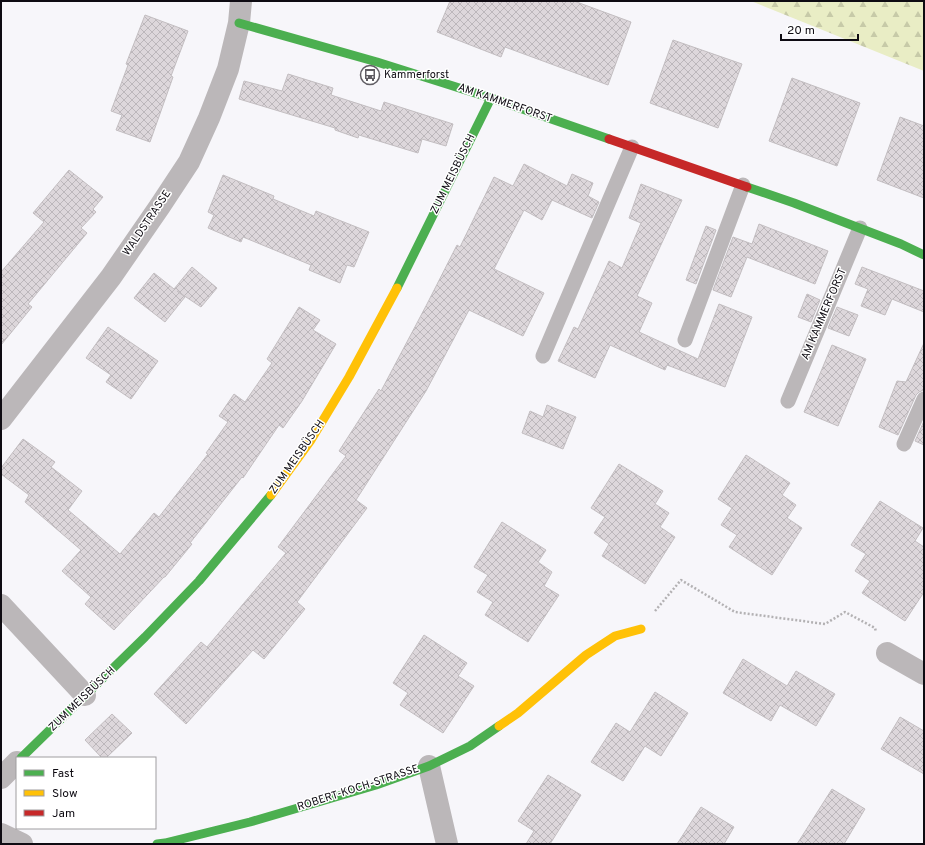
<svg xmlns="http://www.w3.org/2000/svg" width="925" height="845" font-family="Overpass,sans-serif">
	<defs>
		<pattern id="forest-firs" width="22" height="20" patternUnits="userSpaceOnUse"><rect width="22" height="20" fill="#e9edc5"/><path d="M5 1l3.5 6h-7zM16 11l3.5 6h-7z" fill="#c7caa8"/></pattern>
		<pattern id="building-cross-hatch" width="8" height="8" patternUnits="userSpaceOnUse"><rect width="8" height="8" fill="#ddd7db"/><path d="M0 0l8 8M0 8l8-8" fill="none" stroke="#bcb7bb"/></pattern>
	</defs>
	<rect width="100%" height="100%" fill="#f7f6fa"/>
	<!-- forest -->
	<path fill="url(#forest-firs)" d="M751,1H924V71Z"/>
	<!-- building -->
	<path fill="url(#building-cross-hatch)" stroke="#c3bec1" d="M450,1H574L631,22L608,85L505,47L501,57L437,32Z
		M145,15L188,31L171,76L173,77L150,142L116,130L122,115L111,111L128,65L126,64Z
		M673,40L742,64L718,128L650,103Z
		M288,74L333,88L331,95L381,111L384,102L453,124L446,146L422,139L418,153L359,135L358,138L335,130V128L239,99L244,81L282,91Z
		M792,78L860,103L837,166L769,141Z
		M900,117L924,126V198L877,180Z
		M524,164L567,186L572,174L593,183L588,196L599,202L592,218L552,200L542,220L524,210L494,269L544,293L523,336L469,310L426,391L356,500L367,508L297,602L305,609L264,659L253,650L186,724L154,694L201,642L207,647L286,553L278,547L346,456L339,451L379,389L381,391L427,304L457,245L460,247L494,177L513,186Z
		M69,170L103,197L93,209L96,212L81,228L87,233L28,304L32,307L1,345V272L44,222L33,213Z
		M223,175L274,196L273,199L314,216L316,211L369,232L354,267L347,265L340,283L309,270L311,265L243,237L241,242L208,228L214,215L208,212Z
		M641,184L682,200L637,296L652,303L639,332L698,359L719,304L752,317L725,387L667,365L665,370L610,345L595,378L558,361L574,327L578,329L609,261L622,268L641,223L629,218Z
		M759,224L828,251L815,284L747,257L731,297L713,290L733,237L752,244Z
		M706,226L716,230L696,284L686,280Z
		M192,267L217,288L201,307L177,291L185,297L165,322L134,298L154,273L174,289Z
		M862,267L924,291V312L892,299L885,315L861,306L868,289L855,284Z
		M807,294L820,300L811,322L798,317Z
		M299,307L320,320L313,330L336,344L302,401L283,428L279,425L243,478L242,477L190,543L192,544L165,577H164L114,630L85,604L91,597L62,571L81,550L25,502L29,495L1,474V468L23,439L55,462L51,467L82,491L68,510L120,554L154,513L159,517L208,454L206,453L228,422L219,416L234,394L245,402L272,363L267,359Z
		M837,307L858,315L849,336L828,328Z
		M108,327L158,361L131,399L106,382L111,375L86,358Z
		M924,343V390L919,392L916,395L898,435L879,427L897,381L906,382Z
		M832,345L866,359L838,426L804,412Z
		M547,405L576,417L563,449L522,433L530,411L543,417Z
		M924,421V445L915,441Z
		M746,455L790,483L782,495L796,505L787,518L802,528L772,575L729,547L737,535L721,525L732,508L718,499Z
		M619,464L663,491L655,504L669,513L660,527L675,537L645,584L602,556L609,544L594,533L605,517L591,508Z
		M880,501L923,528L915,541L924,547V592L905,621L862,593L870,581L855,571L866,554L851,545Z
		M502,522L546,550L538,562L552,572L544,586L559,595L528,642L485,615L493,602L477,592L488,575L474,567Z
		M424,635L467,663L458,676L474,686L443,733L400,705L408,693L393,683Z
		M743,659L787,686L796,671L835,694L816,726L780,705L771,721L723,693Z
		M655,692L688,713L661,756L645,746L623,781L591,762L616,723L630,732Z
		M112,714L132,733L106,758H102L85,740Z
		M900,717L924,731V774L881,749Z
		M548,775L581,795L550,844H526L534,831L518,821Z
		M832,789L865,809L844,844H797Z
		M701,807L734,827L724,844H677Z"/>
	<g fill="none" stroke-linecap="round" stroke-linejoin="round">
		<!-- path -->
		<path stroke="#b3b1b3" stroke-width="2.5" stroke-dasharray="2 2" stroke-linecap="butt" d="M655,611L681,580L735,612L825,624L845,612L875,628L876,632"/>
		<!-- lane -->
		<path stroke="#bbb7b9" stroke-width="15" d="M685,340L743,185
			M543,356L632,147
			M788,401L860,228
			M904,444L924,399"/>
		<!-- street -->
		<path stroke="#bbb7b9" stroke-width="22" d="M1,419L111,277L160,206L189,162L209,118L228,69L239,23L241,1
			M1,605L85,695
			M887,653L924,674
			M429,766L447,844
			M1,778L17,762
			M1,834L22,844"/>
		<!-- fast -->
		<path stroke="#4caf50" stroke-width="9" d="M239,23L377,62L491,98L609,139
			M747,187L794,203L901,244L924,255
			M397,288L491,98
			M21,758L145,637L199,581L271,495
			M157,844L165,843L250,822L376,785L429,766L470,746L499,726"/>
		<!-- slow -->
		<path stroke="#ffc107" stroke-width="9" d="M271,495L311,440L349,377L397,288
			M499,726L518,713L586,655L615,636L641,629"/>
		<!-- jam -->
		<path stroke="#c62828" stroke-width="9" d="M609,139L747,187"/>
	</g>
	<!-- icons -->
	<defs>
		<symbol id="bus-ring" viewBox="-11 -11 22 22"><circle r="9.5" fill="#fff" stroke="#605d63" stroke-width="1.5"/><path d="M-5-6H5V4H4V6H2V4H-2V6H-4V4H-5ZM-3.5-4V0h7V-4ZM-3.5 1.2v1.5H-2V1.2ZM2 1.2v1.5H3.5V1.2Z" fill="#605d63"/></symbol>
	</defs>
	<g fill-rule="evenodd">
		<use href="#bus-ring" x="359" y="64" width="22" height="22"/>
	</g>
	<g text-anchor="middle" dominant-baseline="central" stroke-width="3" stroke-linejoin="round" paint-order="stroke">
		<!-- poi labels -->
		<g font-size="11" fill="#0e0b12" stroke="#fff" text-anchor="start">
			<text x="384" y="75">Kammerforst</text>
		</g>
		<!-- street labels -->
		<g font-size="11" fill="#0e0b12" stroke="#fff">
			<text transform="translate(505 103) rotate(19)">AM KAMMERFORST</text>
			<text transform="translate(453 174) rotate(-64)">ZUM MEISBÜSCH</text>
			<text transform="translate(147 223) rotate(-56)">WALDSTRASSE</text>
			<text transform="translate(824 314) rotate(-67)">AM KAMMERFORST</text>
			<text transform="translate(297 457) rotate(-55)">ZUM MEISBÜSCH</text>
			<text transform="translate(82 699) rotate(-44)">ZUM MEISBÜSCH</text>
			<text transform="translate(358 788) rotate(-18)">ROBERT-KOCH-STRASSE</text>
		</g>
	</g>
	<!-- border -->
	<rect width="925" height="845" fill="none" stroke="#0e0b12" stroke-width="4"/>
	<!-- legend -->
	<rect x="16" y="757" width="140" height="72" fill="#ffffff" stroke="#9f9da0"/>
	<rect x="24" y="770" width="20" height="6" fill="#4caf50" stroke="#9f9da0"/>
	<text x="52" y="777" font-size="12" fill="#0e0b12">Fast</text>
	<rect x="24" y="790" width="20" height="6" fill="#ffc107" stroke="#9f9da0"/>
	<text x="52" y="797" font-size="12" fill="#0e0b12">Slow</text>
	<rect x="24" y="810" width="20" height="6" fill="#c62828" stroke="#9f9da0"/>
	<text x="52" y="817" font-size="12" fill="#0e0b12">Jam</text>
	<!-- scale -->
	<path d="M781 34v6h77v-6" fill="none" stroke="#0e0b12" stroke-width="2"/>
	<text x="787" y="34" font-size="12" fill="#0e0b12" stroke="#ffffff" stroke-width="3" paint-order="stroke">20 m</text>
</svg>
